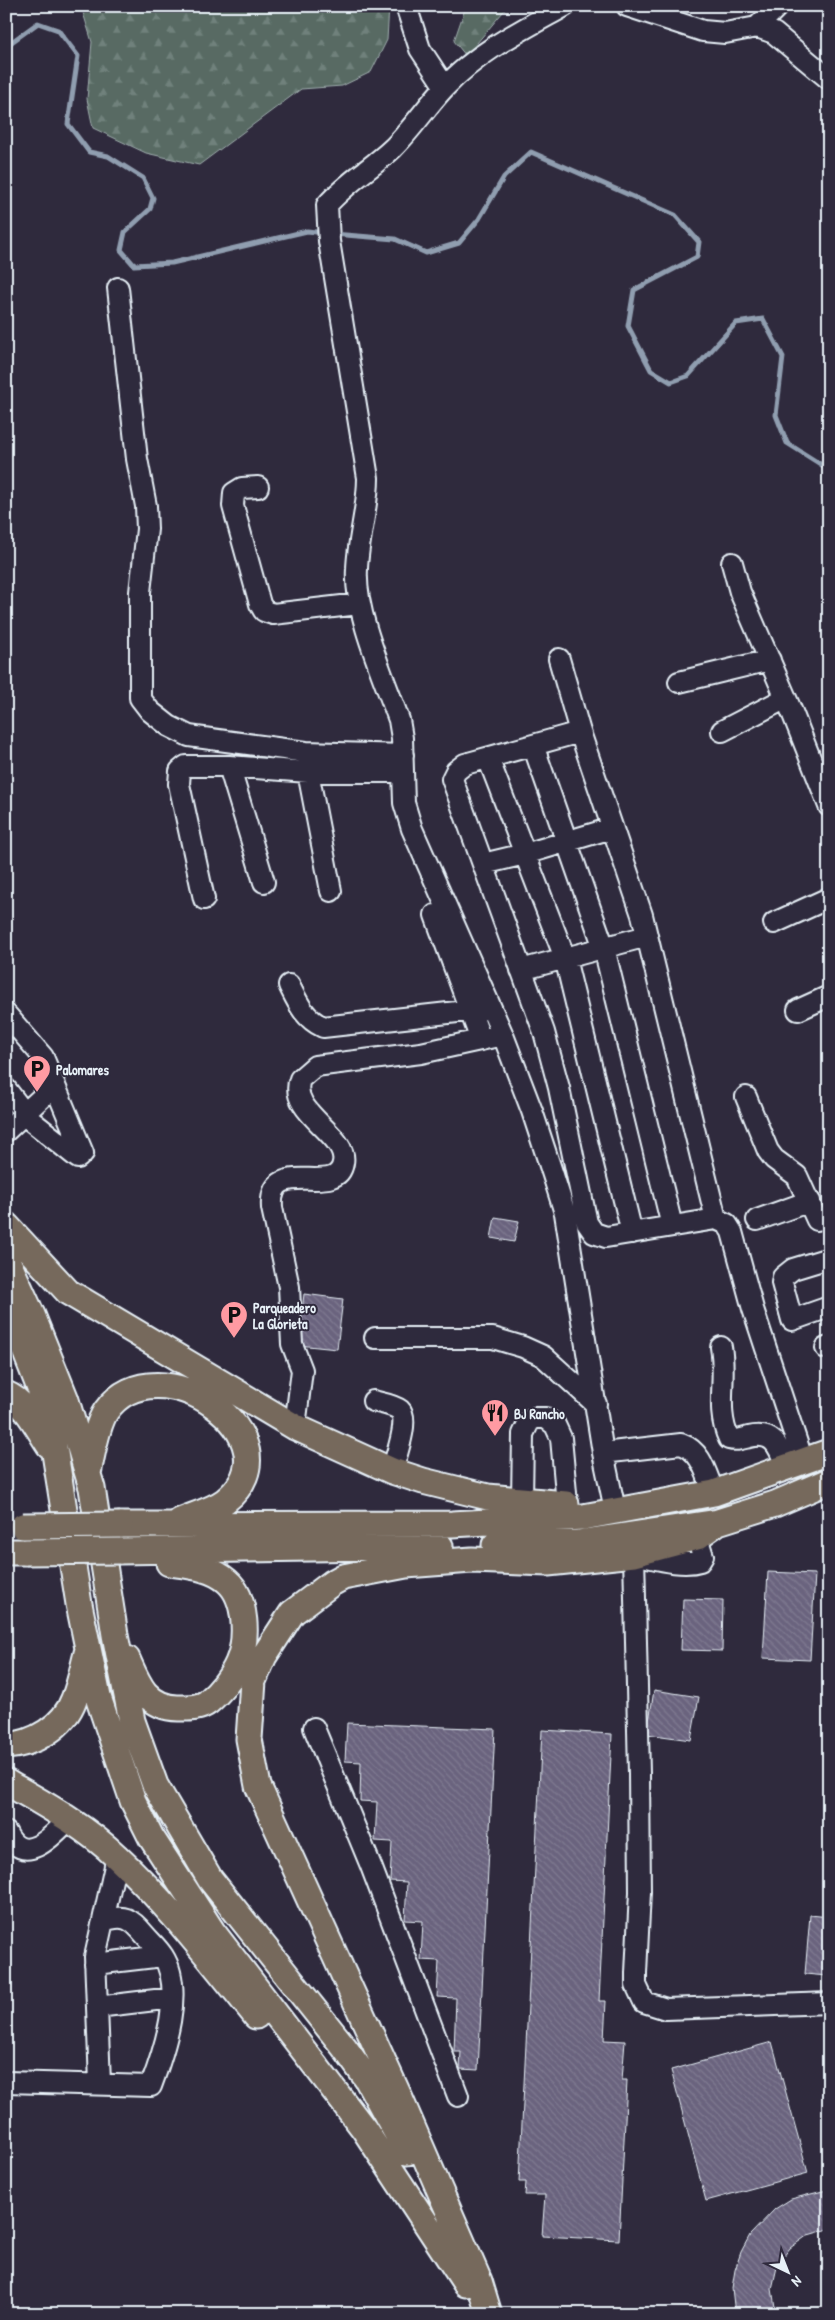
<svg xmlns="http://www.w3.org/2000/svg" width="835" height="2320" font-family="'Patrick Hand',sans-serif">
	<defs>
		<pattern id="forest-firs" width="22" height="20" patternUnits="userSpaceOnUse" patternTransform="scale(1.25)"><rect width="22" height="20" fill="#586b64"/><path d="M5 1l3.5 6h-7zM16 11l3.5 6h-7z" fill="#70817b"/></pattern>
		<pattern id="building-back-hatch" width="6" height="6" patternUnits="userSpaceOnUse" patternTransform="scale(1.25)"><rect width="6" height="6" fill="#6a637e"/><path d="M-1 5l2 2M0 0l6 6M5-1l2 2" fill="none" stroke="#7f7a91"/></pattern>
	</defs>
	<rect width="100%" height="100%" fill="#2f2a3d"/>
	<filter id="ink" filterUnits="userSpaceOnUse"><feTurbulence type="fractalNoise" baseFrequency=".02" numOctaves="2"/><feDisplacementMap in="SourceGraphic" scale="10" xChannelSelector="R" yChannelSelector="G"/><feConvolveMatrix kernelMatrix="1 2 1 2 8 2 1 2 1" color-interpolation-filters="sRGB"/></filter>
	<g filter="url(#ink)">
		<!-- forest -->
		<path fill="url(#forest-firs)" stroke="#a0aeae" d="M81,6H301L308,12L319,6H389L387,40L371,72L342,86L301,89L199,165L146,153L93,128L87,99L92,42Z
			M466,6H508L466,56L454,41Z"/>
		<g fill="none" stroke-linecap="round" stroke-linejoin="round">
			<!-- stream -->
			<path stroke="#909eb0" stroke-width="5" d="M6,46L38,23L58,30L78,56L68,124L89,152L108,156L143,178L153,198L150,209L125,232L121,250L134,265L172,263L307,231L325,233
				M333,234L395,239L426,253L459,243L479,219L504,177L531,152L675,215L699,242L697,257L634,290L628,326L651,370L671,382L688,376L736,323L763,319L783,357L776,415L787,443L825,467H829"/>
		</g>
		<!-- building -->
		<path fill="url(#building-back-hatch)" stroke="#e8f1f8" d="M495,1217L519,1221L514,1242L491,1238Z
			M304,1294L343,1299L337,1349L298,1345Z
			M768,1572L815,1574L810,1660L763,1658Z
			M683,1599L723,1600L722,1651L681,1650Z
			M654,1690L699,1697L691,1740L647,1734Z
			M347,1723L495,1729L478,2070L460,2069L461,2052H454L456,1998L437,1997L439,1961L421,1960L423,1921L405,1920L407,1882L390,1881L392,1842L375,1841L377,1802L360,1801L361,1762L345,1761Z
			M542,1730L612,1734L599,2001H606L604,2040L625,2041L622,2080H627L619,2240L542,2236L545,2195H525L526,2182H519Z
			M810,1915L829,1917L827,1976L805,1974Z
			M772,2042L808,2173L706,2201L671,2070Z
			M827,2190L829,2229L808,2235L790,2248L783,2257L777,2267L772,2289L776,2313L735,2314L732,2288L735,2270L741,2252L750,2235L775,2209L791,2199Z"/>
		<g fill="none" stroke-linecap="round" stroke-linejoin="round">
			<defs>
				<path id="minor" d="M406,6L420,49L445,87
					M565,6C522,30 479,51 445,87C427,106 412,129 393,148C372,168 347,182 327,205L329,241L368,478C368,509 358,538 357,569C354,612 384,678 399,720L402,738L404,803L412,829L503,1035L532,1111L553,1175L565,1213L603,1453L614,1505
					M627,6L703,31L725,33L757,27L774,33L829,79
					M757,27L778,6
					M118,288L137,459L146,506L147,529L140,592V698L150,711L169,726L189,736L306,752L403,755
					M258,487L242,488L234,493L233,506L260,604L264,611L273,614L359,604
					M732,563L740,592L792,712L829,806
					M559,659L580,732L642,915L716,1219
					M679,682L770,660
					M722,731L786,698
					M580,732L465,764L456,771L452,779L544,1032L559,1088L587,1223L594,1233L606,1237L716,1219L727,1224L732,1232L753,1309L803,1461
					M533,745L604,948L672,1226
					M488,758L565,958L632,1233
					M229,766L264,882
					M308,772L331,891
					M483,864L525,854L612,828
					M204,899L179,784L180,771L186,766H229L308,772H403
					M435,915L481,1040
					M774,923L829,898
					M521,970L647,936
					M289,985C298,1003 304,1018 323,1027L484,1009
					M798,1010L829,996
					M6,1014L43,1057L83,1153L78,1158L29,1119L6,1089
					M746,1097L768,1151L774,1159L797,1176L817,1220L829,1218
					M6,1131L55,1085
					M757,1220L810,1201
					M829,1258L793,1269L783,1277L782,1283L792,1320L829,1307
					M375,1338H493L523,1347L543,1356L596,1404
					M721,1347C727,1380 715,1409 729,1439C737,1441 741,1439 749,1437C775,1431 779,1448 787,1468
					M826,1348L829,1347
					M373,1401C381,1403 394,1405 400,1410C410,1419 395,1459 392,1471
					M295,1427L302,1370L292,1344L289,1287L272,1208C268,1153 337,1200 343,1163C349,1134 287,1113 300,1079L315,1066L421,1053L503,1035
					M603,1453L681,1444C702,1451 706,1474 714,1493
					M522,1501L523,1434L529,1422L535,1418H546L555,1425L561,1438L567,1504
					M697,1537L703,1556L700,1561C681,1567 654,1558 634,1554L639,1774L640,1892L636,1973V1985L644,2002L666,2009L829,2003
					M314,1728L371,1866L458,2096
					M6,1832C23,1868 52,1837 68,1820
					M95,1964L163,1956
					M97,2007L172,1998
					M6,2082L151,2086C164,2051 185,1990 163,1956C158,1948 151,1942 145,1935C131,1918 124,1914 103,1921
					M100,2083L95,1957L117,1857"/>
				<path id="major" d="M6,1225L68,1292L295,1427L392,1471L423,1481L488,1497L566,1504
					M6,1258L32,1315L66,1400L92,1488L115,1635L132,1721L155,1785L210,1879L344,2047L367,2079L407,2152
					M6,1302L44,1399L55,1453L79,1604L98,1697L133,1801L151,1837L212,1931L364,2129L466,2284
					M6,1394C25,1401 38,1429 49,1445
					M88,1473C92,1456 96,1426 106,1411C157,1338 303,1439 225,1501C213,1510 194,1515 180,1521
					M120,1525L452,1524L583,1517L714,1493L829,1452
					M495,1545L578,1543L718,1522L775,1504L829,1481
					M119,1551L440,1546
					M6,1552H26
					M127,1659C132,1670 137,1683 145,1693C154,1703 165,1708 178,1708C188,1708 199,1709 208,1702C219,1693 232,1677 238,1663C248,1640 247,1598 227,1581C211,1567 189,1566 169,1563
					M6,1746C34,1744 64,1727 74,1699C80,1685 83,1668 87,1653
					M6,1782C44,1804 85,1826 117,1857C167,1903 213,1963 256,2016
					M489,2314L479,2281L398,2094L258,1786L249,1739L253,1681L264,1656L292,1613L332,1583L343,1577L406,1565L472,1560L548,1563L634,1554L697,1537L718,1522"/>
			</defs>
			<!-- minor casing -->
			<use href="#minor" stroke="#e8f1f8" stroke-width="24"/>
			<!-- major casing -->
			<use href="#major" stroke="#e8f1f8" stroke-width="29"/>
			<!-- minor -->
			<use href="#minor" stroke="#2f2a3d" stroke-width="20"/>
			<!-- major -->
			<use href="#major" stroke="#76695c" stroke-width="25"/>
			<defs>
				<path id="major-bridge" d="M23,1526L120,1525
					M26,1552L119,1551"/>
			</defs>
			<!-- major-bridge casing -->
			<use href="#major-bridge" stroke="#e8f1f8" stroke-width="29" stroke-linecap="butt"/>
			<!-- major-bridge -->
			<use href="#major-bridge" stroke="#76695c" stroke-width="25"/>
		</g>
	</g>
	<!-- icons -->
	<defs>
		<symbol id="parking-pin" viewBox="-11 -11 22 30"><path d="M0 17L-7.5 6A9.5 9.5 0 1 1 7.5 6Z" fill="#ff9aa2" stroke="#2f2a3d"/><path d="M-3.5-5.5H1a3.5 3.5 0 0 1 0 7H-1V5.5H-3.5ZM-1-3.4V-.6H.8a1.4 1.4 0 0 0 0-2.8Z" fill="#111"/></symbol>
		<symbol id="restaurant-pin" viewBox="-11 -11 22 30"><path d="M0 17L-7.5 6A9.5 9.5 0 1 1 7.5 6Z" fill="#ff9aa2" stroke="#2f2a3d"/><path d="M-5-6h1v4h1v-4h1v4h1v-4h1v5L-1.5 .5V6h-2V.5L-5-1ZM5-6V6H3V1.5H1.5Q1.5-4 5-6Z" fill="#111"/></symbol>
	</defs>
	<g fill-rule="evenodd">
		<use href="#parking-pin" x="21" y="1053" width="32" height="43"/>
		<use href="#parking-pin" x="218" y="1299" width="32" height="43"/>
		<use href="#restaurant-pin" x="479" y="1397" width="32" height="43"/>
	</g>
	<g text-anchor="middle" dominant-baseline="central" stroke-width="4" stroke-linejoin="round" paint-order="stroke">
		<!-- poi labels -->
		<g font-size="14" font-weight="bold" fill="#e8f1f8" stroke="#2f2a3d" text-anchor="start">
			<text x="56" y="1069">Palomares</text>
			<text x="253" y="1307">Parqueadero<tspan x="253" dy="16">La Glorieta</tspan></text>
			<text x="514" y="1413">BJ Rancho</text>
		</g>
	</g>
	<!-- margin -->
	<rect width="835" height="2320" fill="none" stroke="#2f2a3d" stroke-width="25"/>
	<rect x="12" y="12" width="810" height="2295" fill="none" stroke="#e8f1f8" stroke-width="2" filter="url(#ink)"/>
	<!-- north arrow -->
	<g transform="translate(788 2272) rotate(137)" stroke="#2f2a3d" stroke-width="4" paint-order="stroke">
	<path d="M0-4L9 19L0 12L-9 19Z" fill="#e8f1f8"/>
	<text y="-8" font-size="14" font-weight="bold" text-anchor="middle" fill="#e8f1f8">N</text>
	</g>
</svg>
